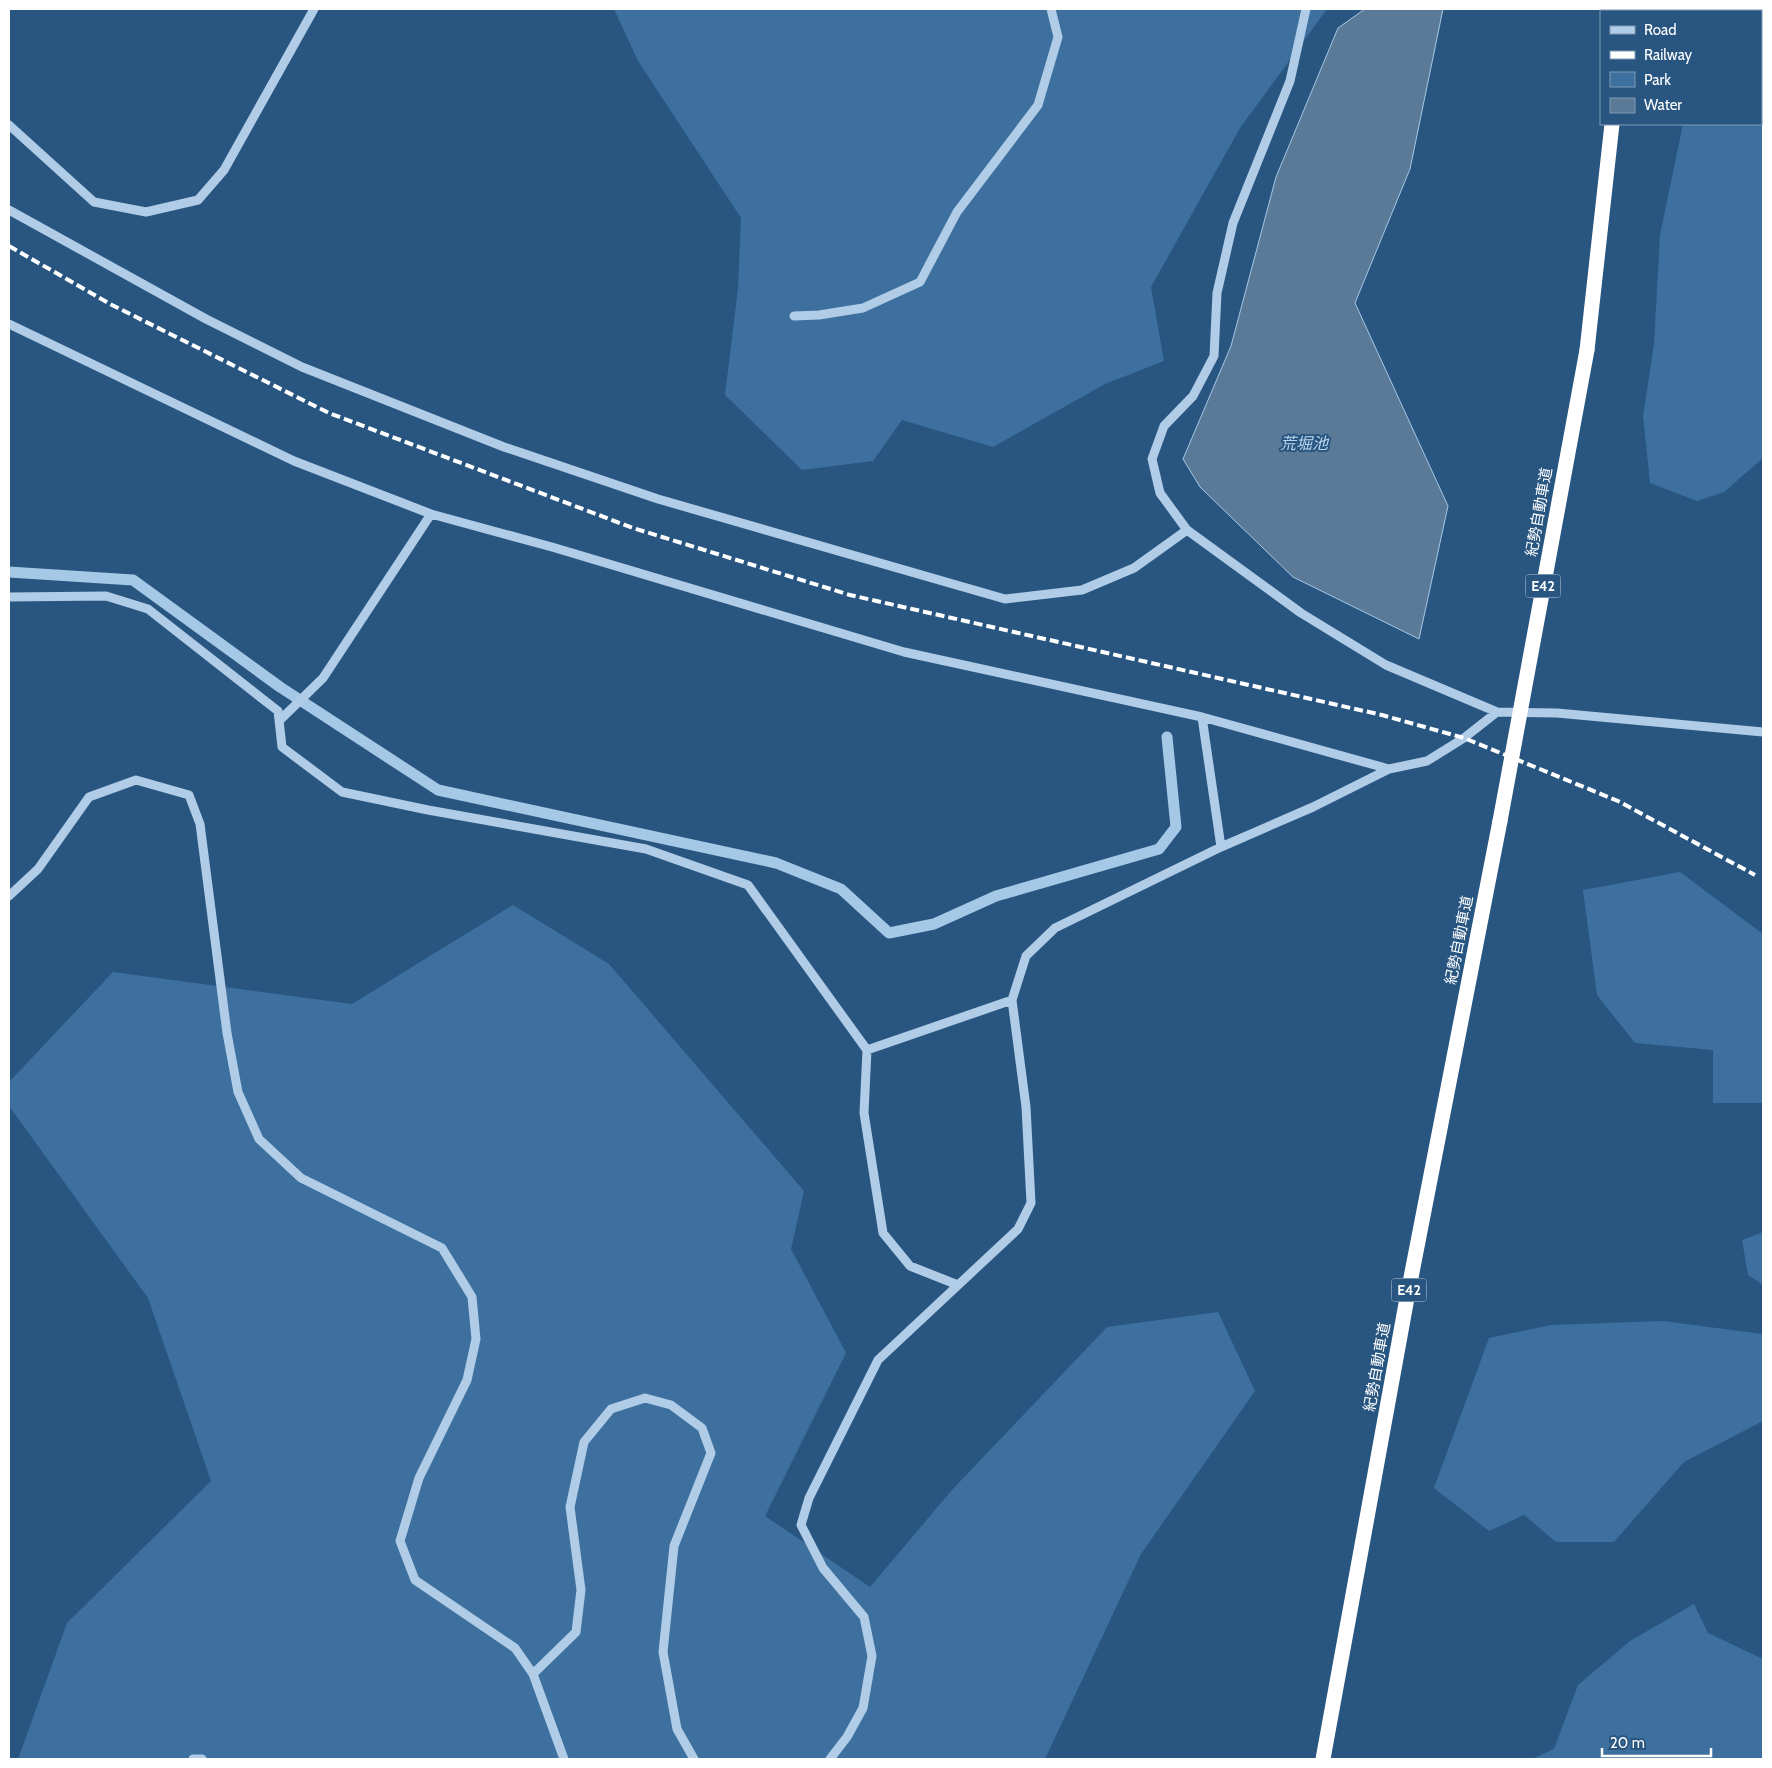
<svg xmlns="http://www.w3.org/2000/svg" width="1772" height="1768" font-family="Cabin,'Noto Sans JP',sans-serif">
	<rect width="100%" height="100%" fill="#285681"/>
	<!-- green -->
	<path fill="#3d709e" d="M614,9H1327L1240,128L1151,287L1164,361L1105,384L993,447L902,420L873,461L802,470L725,395L738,288L741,218L638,61Z
		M1708,9H1763V458L1724,492L1697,501L1650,483L1643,416L1654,344L1660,235L1683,124H1761V11H1707Z
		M1680,872L1763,934V1103H1713V1050L1635,1043L1597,995L1583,890Z
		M513,905L609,964L804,1191L791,1249L846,1353L765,1516L870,1587L951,1491L1107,1327L1218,1312L1255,1391L1141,1554L1045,1759H18L67,1623L211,1481L148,1298L9,1106V1082L113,972L352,1004Z
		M1763,1232V1285L1748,1275L1742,1240Z
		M1663,1321L1762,1334L1763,1421L1684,1462L1614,1542H1556L1524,1515L1489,1531L1434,1488L1489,1338L1551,1325Z
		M1694,1604L1708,1633L1763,1659V1759H1532L1554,1749L1578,1685L1630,1641Z"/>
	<!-- water -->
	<path fill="#5a7a98" stroke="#a5c8e6" d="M1365,9H1443L1410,169L1355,303L1448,506L1419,639L1293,577L1200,487L1183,459L1231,346L1276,177L1338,28Z"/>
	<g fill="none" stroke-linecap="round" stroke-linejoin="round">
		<!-- stream -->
		<path stroke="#a5c8e6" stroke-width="11" d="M9,572L133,580L280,687L438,790L776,863L841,889L889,933L934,924L996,896L1159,849L1176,827L1167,737"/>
		<!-- minor -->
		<path stroke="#b0cce6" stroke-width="9" d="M1306,9L1290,81L1233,223L1217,293L1214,356L1193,396L1164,426L1152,459L1160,493L1187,530L1301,613L1386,665L1497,712L1557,713L1763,732
			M9,125L94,202L146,212L198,200L224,170L314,9
			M9,210L206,319L302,367L504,447L658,499L1005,599L1082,590L1134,568L1187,530
			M794,316L819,315L863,308L920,282L957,212L1038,105L1058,37L1051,9
			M9,324L294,461L431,514L552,547L904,652L1202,717L1389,769
			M9,597L106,596L148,609L278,711L282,747L342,792L428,810L646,849L748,885L867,1050L864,1113L883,1233L910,1266L958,1285
			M1202,717L1221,847
			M279,721L323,678L431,514
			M9,896L38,869L89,797L136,780L189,795L200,824L227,1033L238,1092L259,1139L301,1178L442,1248L472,1297L476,1339L467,1380L419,1478L400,1541L415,1580L515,1648L533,1674
			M867,1050L1012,1000
			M193,1759H202
			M564,1759L533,1674L576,1632L581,1590L570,1507L584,1442L611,1409L645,1398L671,1405L702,1428L711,1453L674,1546L663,1652L677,1729L694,1759
			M830,1759L847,1737L863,1708L872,1656L864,1617L823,1568L801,1525L809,1498L878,1360L1018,1229L1031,1203L1026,1107L1012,1000L1026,956L1055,928L1221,847L1313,807L1389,769L1427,761L1464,738L1497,712"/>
		<!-- highway -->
		<path stroke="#fff" stroke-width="15" d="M1625,11V9
			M1587,350L1612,124
			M1323,1759L1407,1298L1500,821"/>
		<!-- rail -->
		<path stroke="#fff" stroke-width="4" stroke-dasharray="9 4" stroke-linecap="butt" d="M9,246L112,305L329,413L633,528L850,595L1382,715L1464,738L1618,801L1755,875"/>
		<!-- highway-bridge -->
		<path stroke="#fff" stroke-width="15" d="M1500,821L1587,350"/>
	</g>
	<g text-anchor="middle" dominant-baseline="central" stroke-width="4" stroke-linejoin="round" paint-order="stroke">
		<!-- shield labels -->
		<g fill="#285681" stroke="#beccd9" stroke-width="1">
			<rect x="1525.5" y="574.5" width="35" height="23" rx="4"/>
			<rect x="1391.5" y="1278.5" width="35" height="23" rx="4"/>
		</g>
		<g font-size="14" font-weight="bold" fill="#fff">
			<text x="1543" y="586">E42</text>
			<text x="1409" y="1290">E42</text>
		</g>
		<!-- street labels -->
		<g font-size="15" fill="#fff" stroke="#285681">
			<text transform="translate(1539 512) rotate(-80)">紀勢自動車道</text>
			<text transform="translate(1459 940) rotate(-79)">紀勢自動車道</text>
			<text transform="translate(1377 1367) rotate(-80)">紀勢自動車道</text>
		</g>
		<!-- water labels -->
		<g font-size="16" font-style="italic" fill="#bbd6ed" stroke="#285681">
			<text x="1304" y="443">荒堀池</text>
		</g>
	</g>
	<!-- border -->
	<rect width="1772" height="1768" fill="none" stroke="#ffffff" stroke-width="20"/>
	<!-- legend -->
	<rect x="1600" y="10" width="162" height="115" fill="#285681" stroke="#7e9ab3"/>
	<rect x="1610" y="26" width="25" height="8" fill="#b0cce6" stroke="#7e9ab3"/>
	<text x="1644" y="35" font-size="15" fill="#ffffff">Road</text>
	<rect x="1610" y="51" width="25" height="8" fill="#ffffff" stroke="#7e9ab3"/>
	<text x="1644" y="60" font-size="15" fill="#ffffff">Railway</text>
	<rect x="1610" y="72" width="25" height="15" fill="#3d709e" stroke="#7e9ab3"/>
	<text x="1644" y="85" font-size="15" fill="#ffffff">Park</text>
	<rect x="1610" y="98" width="25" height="15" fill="#5a7a98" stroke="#7e9ab3"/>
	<text x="1644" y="110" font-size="15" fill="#ffffff">Water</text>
	<!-- scale -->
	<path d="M1602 1748v8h109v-8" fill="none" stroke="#ffffff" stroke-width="2.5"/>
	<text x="1610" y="1748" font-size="15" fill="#ffffff" stroke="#285681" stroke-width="4" paint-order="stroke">20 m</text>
</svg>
